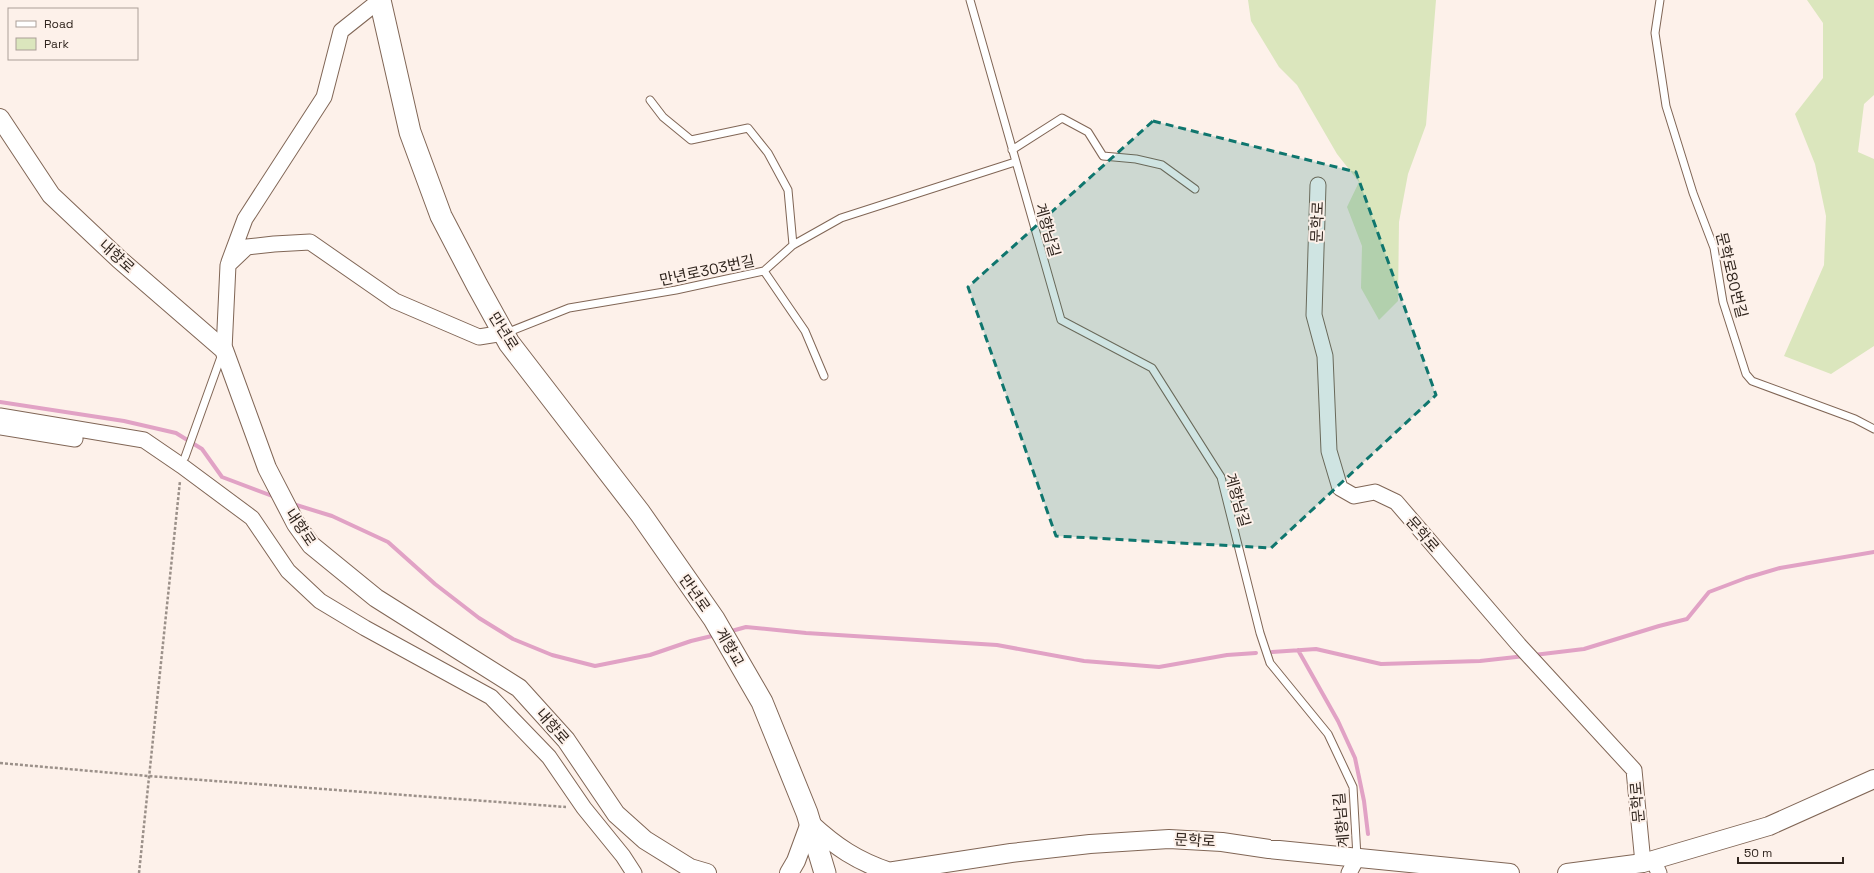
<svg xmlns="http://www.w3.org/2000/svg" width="1874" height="873" font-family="'Space Grotesk','Noto Sans KR',sans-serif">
	<rect width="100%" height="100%" fill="#fdf1ea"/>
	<!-- green -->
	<path fill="#dbe6bd" d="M1248,0H1436L1426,125L1408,174L1399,222L1398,301L1379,320L1361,288L1362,246L1347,207L1359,182L1337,154L1297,85L1279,67L1251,21Z
		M1807,0H1874V95L1864,104L1858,152L1874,159V346L1831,374L1784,356L1824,265L1826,216L1815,164L1795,114L1823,78V23Z"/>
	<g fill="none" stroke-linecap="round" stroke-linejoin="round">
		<!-- stream -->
		<path stroke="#e1a2c5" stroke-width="4" d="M0,402L124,421L176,433L202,449L222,477L275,497
			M293,504L332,516L388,542L435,584L479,618L513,639L552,655L595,666L650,655L691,641L716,635
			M728,632L746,627L806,633L997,645L1084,661L1159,667L1227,655L1256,653
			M1298,650L1338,721L1355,758L1364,801L1368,834
			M1272,652L1316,649L1381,664L1480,661L1525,656
			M1534,655L1584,649L1659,626L1687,619L1709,592L1746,578L1780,568L1874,552"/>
		<defs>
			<path id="service" d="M970,0L1061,320L1152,368L1221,477L1260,633L1270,663L1328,734L1353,787L1357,857
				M1660,0L1655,33L1666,106L1693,193L1714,248L1723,302L1746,374L1752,381L1855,419L1874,429
				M650,100L663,117L691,140L748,128L768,153L788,190L793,245
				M1012,150L1062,118L1088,132L1103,156L1136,159L1162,165L1195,189
				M764,271L805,331L824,376
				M506,333L569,308L676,290L764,271L793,245L841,218L1015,162
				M185,457L222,354"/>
			<path id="minor" d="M1318,185L1314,315L1325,356L1329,451L1340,488L1354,496L1375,492L1396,502L1519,645L1634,770L1643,863
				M229,262L245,219L324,97L341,31L380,0
				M224,350L228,265L247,247L274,244L310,242L395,301L479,337L504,333
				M0,416L144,440L182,466L252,518L288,571L320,601L365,628L491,697L549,757L584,808L623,856L634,873
				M0,427L75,439
				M1653,860L1659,873
				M1349,873L1357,858"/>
			<path id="tertiary" d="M0,118L51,195L120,260L224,350L267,468L296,524L311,545L376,598L519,688L566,740L616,814L645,840L690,868L707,873
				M789,873L796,861L810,823C836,847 857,861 890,872
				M881,873L1011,853L1090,844L1169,839L1222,842L1269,849L1510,873
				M1567,873L1643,863L1769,826L1874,779"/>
			<path id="secondary" d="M380,0L410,132L441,216L477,285L509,343L640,513L714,619L762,702L807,813L825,873"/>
		</defs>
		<!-- service casing -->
		<use href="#service" stroke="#806656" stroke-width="9"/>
		<!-- minor casing -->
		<use href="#minor" stroke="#806656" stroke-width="17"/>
		<!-- tertiary casing -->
		<use href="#tertiary" stroke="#806656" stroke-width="20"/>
		<!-- secondary casing -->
		<use href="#secondary" stroke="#806656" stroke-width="23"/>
		<!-- path -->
		<path stroke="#9b9089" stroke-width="2.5" stroke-dasharray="3 2" stroke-linecap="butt" d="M0,763L148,776L566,807
			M139,873L180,481"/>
		<!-- service -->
		<use href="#service" stroke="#fff" stroke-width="7"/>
		<!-- minor -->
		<use href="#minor" stroke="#fff" stroke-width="15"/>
		<!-- tertiary -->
		<use href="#tertiary" stroke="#fff" stroke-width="18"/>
		<!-- secondary -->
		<use href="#secondary" stroke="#fff" stroke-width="21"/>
	</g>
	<!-- marked area -->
	<path fill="#0f766e" fill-opacity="0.2" stroke="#0f766e" stroke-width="3" stroke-dasharray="8 5" stroke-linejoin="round" d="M1153,121L1356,172L1436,395L1271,548L1056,536L968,287Z"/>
	<g text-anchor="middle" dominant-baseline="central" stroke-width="4" stroke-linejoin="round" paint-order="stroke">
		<!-- street labels -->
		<g font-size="15" fill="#30251e" stroke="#fdf1ea">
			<text transform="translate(1317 222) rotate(-88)">문학로</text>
			<text transform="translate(1048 230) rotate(74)">계향남길</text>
			<text transform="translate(117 256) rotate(42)">내향로</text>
			<text transform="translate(707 270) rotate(-12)">만년로303번길</text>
			<text transform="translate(1732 275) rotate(76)">문학로80번길</text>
			<text transform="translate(504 331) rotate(58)">만년로</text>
			<text transform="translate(1238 500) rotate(74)">계향남길</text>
			<text transform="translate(301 527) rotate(56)">내향로</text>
			<text transform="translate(1423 534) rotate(49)">문학로</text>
			<text transform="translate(695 593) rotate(55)">만년로</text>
			<text transform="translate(730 647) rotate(60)">계향교</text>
			<text transform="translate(553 726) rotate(49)">내향로</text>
			<text transform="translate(1637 802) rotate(-95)">문학로</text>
			<text transform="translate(1341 820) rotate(-95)">계향남길</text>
			<text transform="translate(1195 840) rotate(3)">문학로</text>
		</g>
	</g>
	<!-- legend -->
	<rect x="8" y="8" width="130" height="52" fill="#fdf1ea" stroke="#ab9f98"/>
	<rect x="16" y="21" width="20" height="6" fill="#ffffff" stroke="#ab9f98"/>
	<text x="44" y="28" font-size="12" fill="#30251e">Road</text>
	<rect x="16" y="38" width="20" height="12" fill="#dbe6bd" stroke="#ab9f98"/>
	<text x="44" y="48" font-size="12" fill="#30251e">Park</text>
	<!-- scale -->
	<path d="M1738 857v6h105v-6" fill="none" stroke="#30251e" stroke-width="2"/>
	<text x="1744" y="857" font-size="12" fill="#30251e" stroke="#fdf1ea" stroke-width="3" paint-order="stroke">50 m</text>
</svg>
